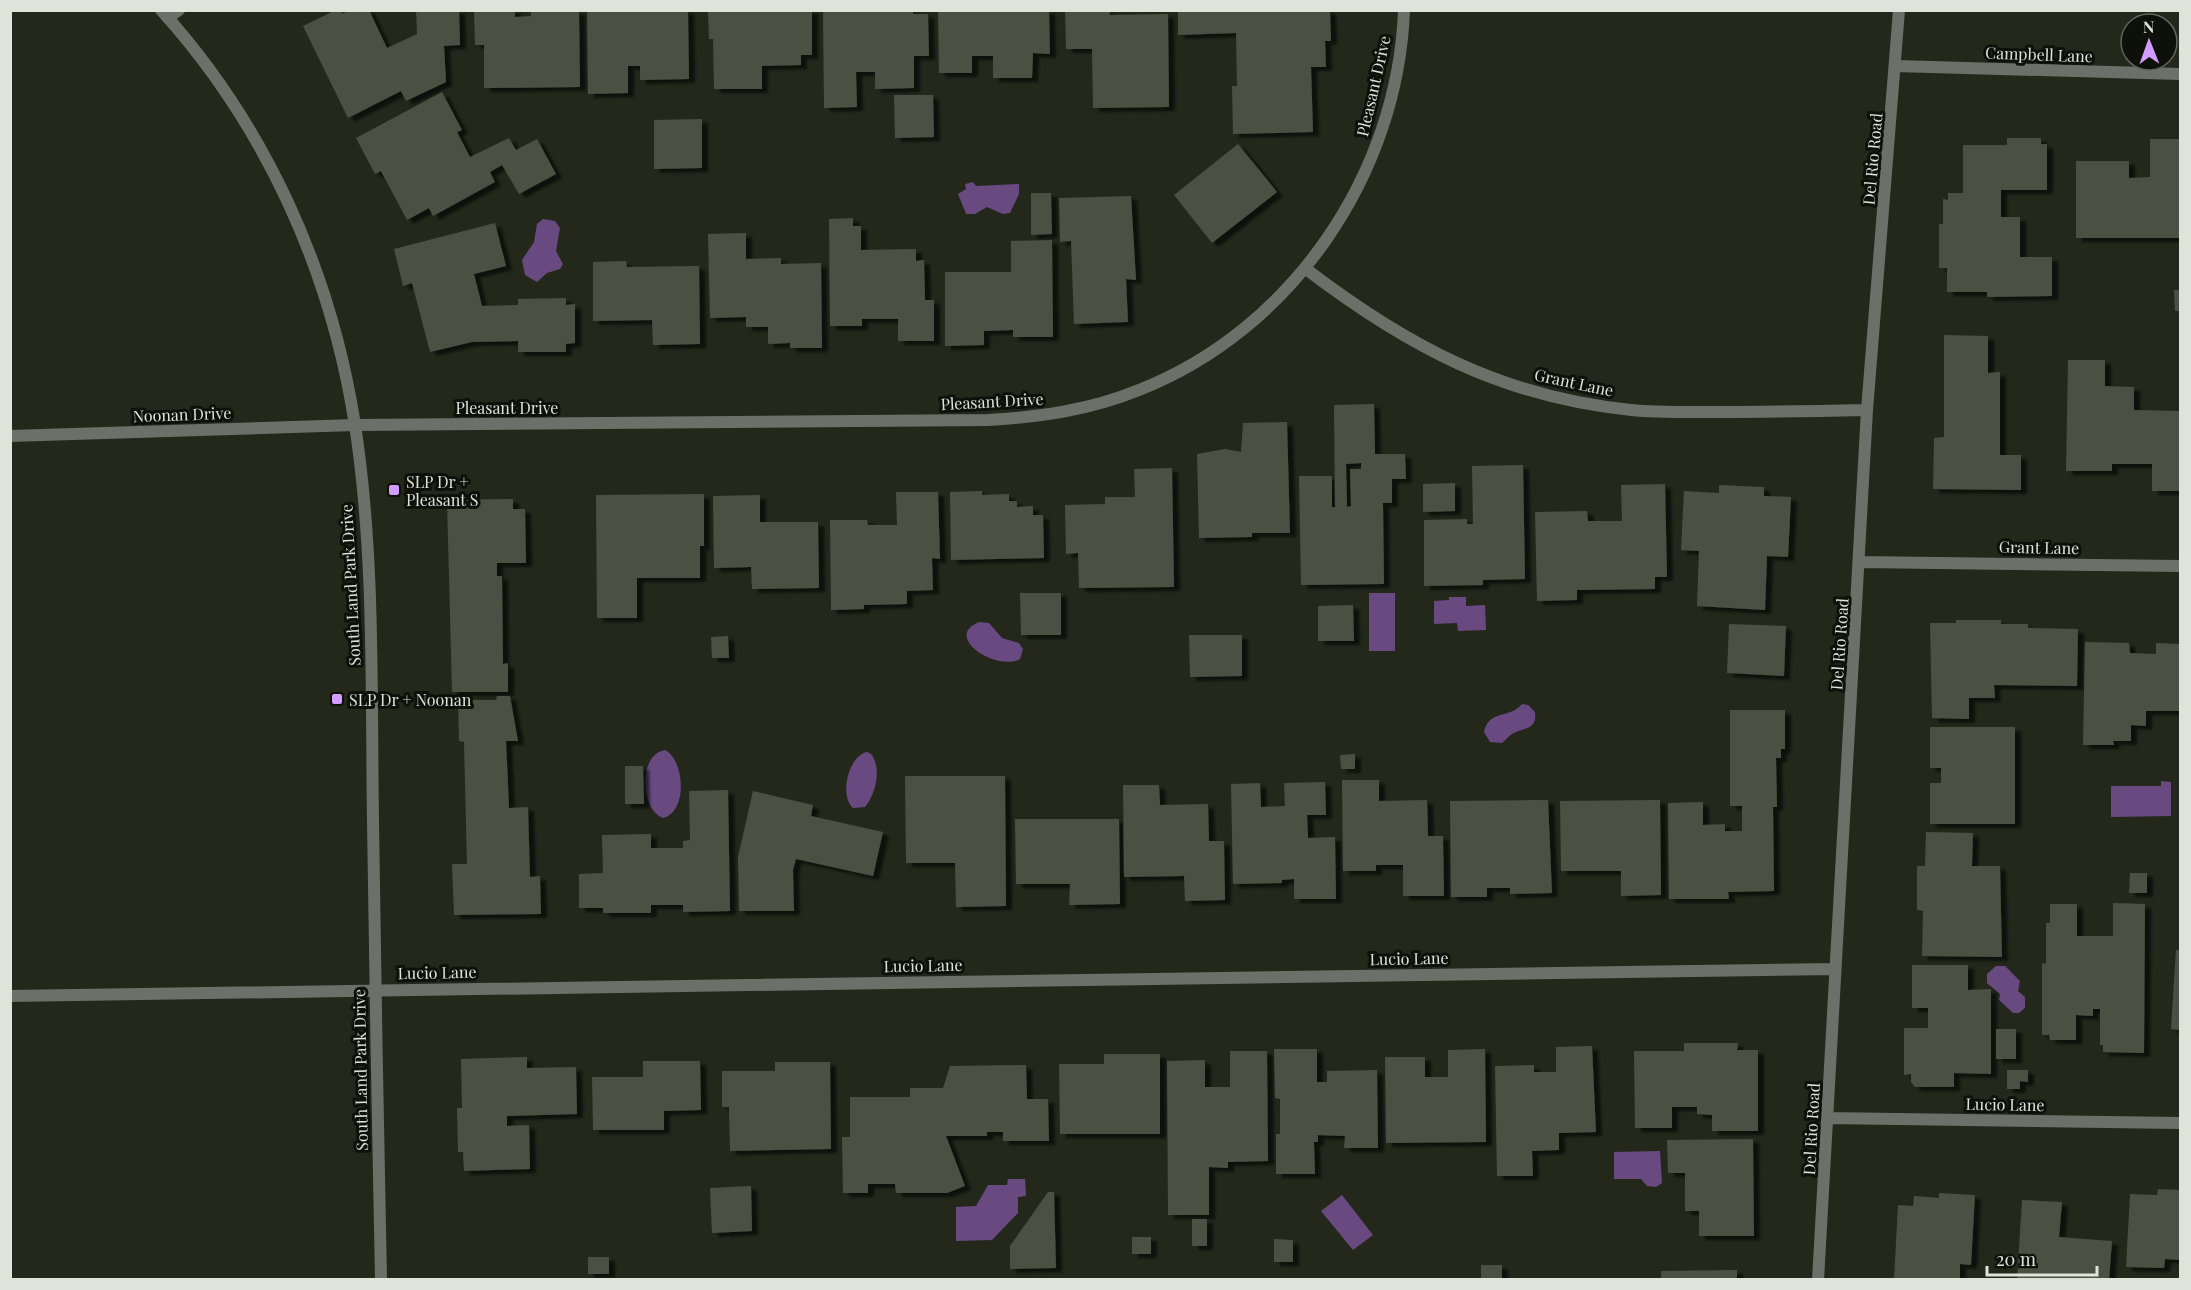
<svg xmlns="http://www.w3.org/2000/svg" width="2191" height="1290" font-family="'Playfair Display',serif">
	<defs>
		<filter id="shadow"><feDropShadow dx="6" dy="4" stdDeviation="1.5" flood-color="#0009"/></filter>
	</defs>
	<rect width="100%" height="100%" fill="#23281b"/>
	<!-- water -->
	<path fill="#684a81" d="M973,182L976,186L1019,184V194L1010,213L1003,214L987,207L975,214H966L958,194L966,189L965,184Z
		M543,219L555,221L560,228L556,251L563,264L560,269L547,273L537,282L525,275L522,260L534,242L537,224Z
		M1369,593H1395V651H1369Z
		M1449,597H1466V606L1485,605L1486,630L1458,631L1457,623L1434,624V601L1449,600Z
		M979,622L989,623L1002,638L1019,643L1023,649L1020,659C997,672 942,637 979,622Z
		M1522,704L1528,705L1535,712C1537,730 1525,727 1514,733C1509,735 1506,740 1502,743L1490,742L1484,732C1489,709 1510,719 1522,704Z
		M665,750C685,760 688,812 663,818C640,810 638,754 665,750Z
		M867,752L871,754C882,768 876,794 865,807L853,808C839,796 848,756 867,752Z
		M2161,781L2171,782V816L2111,817V786H2161Z
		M1996,966H2005L2020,981L2018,991L2025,997V1008L2019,1013H2013L1999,1000L2000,994L1987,983V974Z
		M1660,1151L1662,1183L1656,1187L1647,1186L1641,1179H1614V1152Z
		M1008,1179H1025L1026,1196L1018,1197V1213L992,1240L956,1241V1207L976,1206L988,1185H1007Z
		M1342,1195L1373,1235L1353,1250L1321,1211Z"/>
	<!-- building -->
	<path fill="#4b5142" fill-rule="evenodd" filter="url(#shadow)" d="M336,10H341L342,14L350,10H369L387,48L417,34L416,10H459L460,45L444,46L446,82L406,101L401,91L348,118L303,26Z
		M474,10H515V17L531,16V11H579L580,87L484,88V45H475Z
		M587,10H688L689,79L640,80V66H628V93L588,94Z
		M708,10H812V55H801V65L762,66V89H714L713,39H709Z
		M823,10H913V14H928L929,56H914V88L875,89V72H856L857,107L824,108Z
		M938,10H1049L1050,54L1033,53L1032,78H993V56H972V73H939Z
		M1065,10H1109L1110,15L1168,14L1169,107L1093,108L1092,49H1066Z
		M1178,10H1330L1331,41H1325L1326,67H1311L1313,132L1233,134L1232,86H1237L1236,33L1178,35Z
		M442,92L462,130L457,132L470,157L509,138L516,150L537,139L556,174L519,194L502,165L490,172L495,182L433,216L429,208L407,220L381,171L375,174L356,138Z
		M894,95H933L934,137L895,138Z
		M702,119V168L654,169V120Z
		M2007,138H2041V144H2047V190H2001V217H2020V257H2052V296L1987,297V292H1947V268H1939V224H1943V199L1948,200V193H1963V145H2007Z
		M2150,139H2180V238H2076V161H2129V178L2150,177Z
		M1238,144L1277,192L1212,243L1174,195Z
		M1031,193H1051L1052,234L1031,235Z
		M1131,196L1136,280L1126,279L1128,322L1074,324L1071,241L1060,242L1059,198Z
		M853,218V226H861V250L916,249V261L924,260L925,300H934V341H898V319H862V326H830L829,219Z
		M495,223L506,266L474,274L482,306L518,305V299L566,298V305L575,304V343L566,344V352H518V341L472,342L430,352L412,283L403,286L394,249Z
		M746,233V259L781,258V264L821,263L822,348H790V343L768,344V327H746V317L710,318L708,234Z
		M1052,240L1053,337H1013V330L984,331V345L945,346V272H1011V241Z
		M626,261L627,267L699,266L700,344L653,345L652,320L593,321V262Z
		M2174,290H2180V311H2175Z
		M1944,335L1988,336V373L2000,372V455H2021V490L1933,489L1934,438L1944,437Z
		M2068,360H2105V386L2134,387V410L2180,411V491H2152V464H2112V471H2066Z
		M1374,404L1375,454H1405L1406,479H1392V503H1383L1384,584L1301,585L1299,476H1332V507H1335L1334,405ZM1361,463V469H1350L1351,506L1347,507L1346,464Z
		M1287,422L1290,533H1252V537L1199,538L1197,454L1225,449L1241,452L1243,423Z
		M1523,465L1525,579L1483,580V585L1424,586V520L1467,519V524H1473L1472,466Z
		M1172,468L1174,587L1079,588L1078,553L1066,554L1065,505L1105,504V497H1135L1134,469Z
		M1455,483V511L1423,512V484Z
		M1665,484L1667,577H1655V589L1577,590V600L1537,601L1535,512L1587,511L1588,521H1622L1621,485Z
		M1719,485L1764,487V496L1791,497L1788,557L1767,556L1765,610L1697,606L1699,551L1681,550L1684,491L1719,493Z
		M982,491V495L1009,494V501H1017V507L1033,506V515H1043L1044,558L951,560L950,492Z
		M896,492H938L940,559L932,558L933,590L907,591V604L864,605V609L831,610L830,520H867L868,525H897Z
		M704,494V546H700V578H637V618H597L596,495Z
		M760,495V522H818L819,588L752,589L751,567L714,568L713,496Z
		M513,499V509H525L526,563H497V576H502L503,664L508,663V692H452L447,500Z
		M1020,593H1061V635H1021Z
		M1353,605L1354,641H1318V606Z
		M1956,620H2001V624H2028V628L2078,629L2077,686L1994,685L1995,698H1969V719L1932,718L1930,623H1956Z
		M1729,624L1786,626L1784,676L1727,673Z
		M1189,635H1242V676L1190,677Z
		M728,636L729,658H712L711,637Z
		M2085,642L2129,643L2130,653L2156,654V643L2180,644V711H2146V726L2131,725V741H2113L2114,745H2083Z
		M497,696H510L518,741H506L509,808L528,807L530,877L540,876L541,914L454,915L452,864H467L464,742L459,741L458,700H496Z
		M1730,710H1785V749H1781V758H1776L1777,807H1773L1774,891L1728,892L1729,899H1669L1668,803L1703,802V825L1725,824V831H1742V806H1730Z
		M1930,727H2015V824H1930V783H1941V768H1930Z
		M1355,754V769H1341L1340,755Z
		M625,766H643L644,804H625Z
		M905,776H1005L1006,906L956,907L955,863H906Z
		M1342,780H1379V801L1427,800L1428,836H1443L1444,896H1403V865H1376V871H1343Z
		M1325,782L1326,815H1307L1308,838L1335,837L1336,899H1294V879L1282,880V883L1233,884L1231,784L1260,783L1261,807L1285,806L1284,783Z
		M1123,785H1159L1160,805L1208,804L1209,841H1224L1225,900L1185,901L1184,876L1124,877Z
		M728,790L730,911L683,912V905H651V913H603V908H579V874L603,873L602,835L651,834V848H683V841L690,840L689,791Z
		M753,791L813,805L811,816L883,832L873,876L796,859L793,870L794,911H739L738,857Z
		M1548,800L1552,893L1510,894V888H1487V897H1451L1450,801Z
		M1660,800L1661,895L1621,896V871H1561L1560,801Z
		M1015,819H1119L1120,904L1069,905L1070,884H1016Z
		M1926,832L1973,833L1972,866H2000L2002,957L1922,956L1923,911L1917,910V866H1925Z
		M2130,873H2147V893H2129Z
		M2113,903L2145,904L2144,1053L2103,1052V1045H2100V1009H2093V1016L2076,1015V1040H2050L2049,1035H2042V963L2046,964V923H2050V904H2077V936H2113Z
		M2176,950H2180V1030L2171,1029Z
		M1912,965H1968V990L1991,989V1074L1954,1073V1087H1915L1911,1082V1074L1904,1075V1028H1928V1008H1912Z
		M1996,1029H2016V1059H1996Z
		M1684,1043H1738L1737,1050H1758V1131H1712V1115L1697,1114V1107H1672V1128H1635L1634,1051H1684Z
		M1592,1046L1596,1132L1559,1133V1150L1532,1151L1533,1176H1497L1495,1066L1534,1065V1072H1556V1047Z
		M1274,1049H1317V1082H1327V1071L1377,1070L1378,1148H1344L1345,1136L1318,1135V1142H1314L1315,1174H1276V1134H1280V1099L1275,1098Z
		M1485,1049L1486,1142L1386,1143L1385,1057H1425V1077H1448V1050Z
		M1230,1051H1267L1268,1161L1228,1162V1168L1209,1167V1215H1168L1167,1061L1205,1060V1087H1230Z
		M1104,1054H1160V1134H1060L1059,1064H1104Z
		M527,1057V1068L576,1067L577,1114L507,1116V1126L529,1125L530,1169L464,1171L463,1152H458L457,1108H462L461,1059Z
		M643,1061H700L701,1110L664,1111V1130H593L592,1077H643Z
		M775,1062H830L831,1149L730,1151L729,1107H722V1071H775Z
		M1026,1065L1027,1099H1048L1049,1141H1003V1132H987V1136H946L965,1186L947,1193H896L895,1184H868V1193H843L842,1137H850V1097H910V1088H943L950,1066Z
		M2007,1070H2028V1082L2020,1081V1089H2007Z
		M1753,1139L1754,1236H1699V1211H1685V1173H1668L1667,1140Z
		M751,1186L752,1231L712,1233L710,1188Z
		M2158,1189L2180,1190V1260L2165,1259L2164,1268L2126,1267L2130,1194L2157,1195Z
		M1048,1192H1054L1056,1268L1010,1269V1246Z
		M1939,1193L1975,1195L1971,1265L1960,1264V1280H1894L1898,1205L1913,1206L1914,1196L1939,1198Z
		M2022,1200L2062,1202L2059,1237L2112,1241L2109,1280H2017Z
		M1192,1219H1207V1246H1192Z
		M1132,1237H1151V1254H1132Z
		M1274,1239L1293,1240V1262H1274Z
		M588,1257H609V1274H588Z
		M1481,1265H1502V1280H1481Z
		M1737,1270V1280H1661V1271Z"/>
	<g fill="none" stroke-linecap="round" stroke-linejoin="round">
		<!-- minor -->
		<path stroke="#6d7069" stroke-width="12" d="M168,18L179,10
			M1896,66L2180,74
			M1306,269C1407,346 1502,397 1631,410C1661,413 1692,412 1722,412C1770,412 1819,411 1867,410
			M10,436L355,425L988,420C1040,417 1090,410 1139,390C1292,330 1398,174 1404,10
			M1860,562L2180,566
			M10,996L1835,969
			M1828,1118L2180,1123
			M1818,1280L1867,410L1899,10"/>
		<!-- tertiary -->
		<path stroke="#6d7069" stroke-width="12" d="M161,10C266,126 331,271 355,425C375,555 371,691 373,822C375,975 378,1127 381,1280"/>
	</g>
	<!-- markers -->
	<g fill="#d19dfe" stroke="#0e100a" stroke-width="2">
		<rect x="388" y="484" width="12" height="12" rx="3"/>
		<rect x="331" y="693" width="12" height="12" rx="3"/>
	</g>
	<g text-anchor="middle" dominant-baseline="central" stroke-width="6" stroke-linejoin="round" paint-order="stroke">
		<!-- street labels -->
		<g font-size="16" fill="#dfe3da" stroke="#0e100a">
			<text transform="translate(2039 54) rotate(2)">Campbell Lane</text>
			<text transform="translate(1373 86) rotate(-77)">Pleasant Drive</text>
			<text transform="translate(1872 159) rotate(-85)">Del Rio Road</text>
			<text transform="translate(1574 382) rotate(12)">Grant Lane</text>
			<text transform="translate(992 401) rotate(-3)">Pleasant Drive</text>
			<text x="507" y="407">Pleasant Drive</text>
			<text transform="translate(182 414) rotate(-2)">Noonan Drive</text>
			<text transform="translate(2039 547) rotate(1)">Grant Lane</text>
			<text transform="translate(350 585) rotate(-93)">South Land Park Drive</text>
			<text transform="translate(1839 644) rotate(-86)">Del Rio Road</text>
			<text transform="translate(1409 958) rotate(-1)">Lucio Lane</text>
			<text transform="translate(923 965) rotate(-1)">Lucio Lane</text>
			<text transform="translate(437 972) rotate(-1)">Lucio Lane</text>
			<text transform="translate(360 1070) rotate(-91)">South Land Park Drive</text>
			<text transform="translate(2005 1104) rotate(1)">Lucio Lane</text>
			<text transform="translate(1811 1129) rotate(-87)">Del Rio Road</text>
		</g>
		<!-- poi labels -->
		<g font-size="16" fill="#dfe3da" stroke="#0e100a" text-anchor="start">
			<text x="406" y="481">SLP Dr +<tspan x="406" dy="18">Pleasant S</tspan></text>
			<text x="349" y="699">SLP Dr + Noonan</text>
		</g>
	</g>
	<!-- border -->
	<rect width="2191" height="1290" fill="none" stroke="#dfe3da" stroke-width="24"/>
	<!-- north arrow -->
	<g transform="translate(2149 42) rotate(359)"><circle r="28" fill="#0e100a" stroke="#62645d" stroke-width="1.5"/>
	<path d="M0-4.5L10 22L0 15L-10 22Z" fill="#d19dfe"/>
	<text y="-9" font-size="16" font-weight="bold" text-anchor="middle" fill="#dfe3da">N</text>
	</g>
	<!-- scale -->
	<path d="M1987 1266v9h110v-9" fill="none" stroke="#dfe3da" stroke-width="3"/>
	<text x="1996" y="1266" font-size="18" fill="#dfe3da" stroke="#0e100a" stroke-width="4.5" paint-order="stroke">20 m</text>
</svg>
